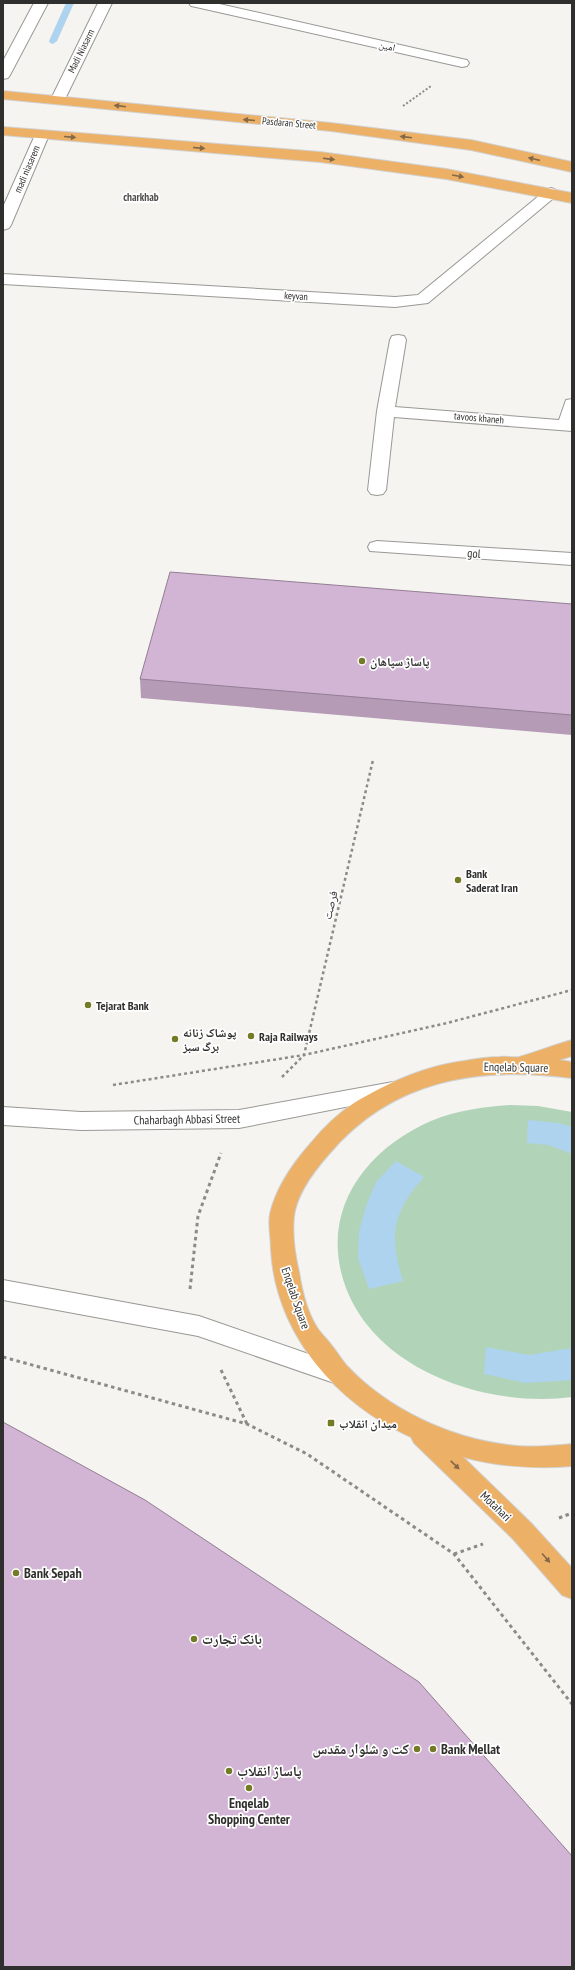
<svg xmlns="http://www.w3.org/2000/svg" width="575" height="1970" font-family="'PT Sans Narrow','Noto Naskh Arabic',sans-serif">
	<rect width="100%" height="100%" fill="#f5f4f0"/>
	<!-- green -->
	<path fill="#b1d3b8" d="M510,1105L538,1106L572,1112V1397C489,1408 378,1372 346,1288C318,1213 364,1150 431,1121C456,1110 484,1107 510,1105Z"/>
	<!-- water -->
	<path fill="#aed3ef" d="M528,1120L558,1123L572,1127V1154L549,1145L527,1143Z
		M396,1161L424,1177C392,1213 389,1235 403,1281L369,1289L358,1258L359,1232L366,1206L376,1182Z
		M486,1347L529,1355L572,1348V1380L526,1383L484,1374Z"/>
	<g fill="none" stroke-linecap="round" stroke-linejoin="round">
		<!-- stream -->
		<path fill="#aed3ef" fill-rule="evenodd" d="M66,3H74L57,41L53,44L50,43L49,41Z"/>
		<defs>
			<path id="pedestrian" d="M393,1082L401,1084L404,1090L401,1096L239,1128L81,1130L3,1125V1107L81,1112L239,1110Z
				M3,1280L199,1316L349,1368L353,1375L349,1382L340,1385L198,1336L3,1300Z"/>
			<path id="minor" d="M34,3H48L10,75L8,78L3,79V61Z
				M98,3H112L65,99L63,102H53L51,99Z
				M189,3H215L462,59L467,60L469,63L467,66L462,67L196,7L191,6Z
				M42,131L47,132L49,135L11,225L9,228L3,230V207L35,135L37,132Z
				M551,188L556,190L559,193L556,196L428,303L395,307L3,284V274L395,297L418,295L546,190Z
				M398,335L404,336L406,340L395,407L559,420L566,400L572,399V431L394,417L386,490L383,494L377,495L371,494L368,490L377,411L390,340L392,336Z
				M377,541L572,553V565L370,551L368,547L370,543Z"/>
			<path id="primary" d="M3,91L331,123L471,140L572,162V172L471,150L331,131L3,99Z
				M3,127L320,152L446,169L572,193V203L446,179L320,162L3,135Z
				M572,1040V1056L559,1060L572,1062V1078C479,1066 393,1079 329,1154C314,1171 297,1193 294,1216C292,1233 295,1255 299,1272C302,1291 307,1313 318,1329C322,1335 328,1340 332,1346C338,1353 342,1361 348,1367C389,1410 450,1438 508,1445C529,1448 551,1446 572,1444V1466C534,1469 500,1467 463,1457L531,1523L572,1568V1599L562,1595L513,1539L414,1443L411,1437C336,1403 276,1334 271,1250C271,1238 268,1225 270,1214C276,1188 294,1162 311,1143C323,1128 338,1114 354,1103C387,1083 425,1066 464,1061C475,1059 488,1057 500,1057C505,1056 514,1058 519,1057C536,1052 554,1045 572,1040Z"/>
		</defs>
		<!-- pedestrian casing -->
		<use href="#pedestrian" stroke="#999894" stroke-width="2"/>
		<!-- minor casing -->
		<use href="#minor" stroke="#999894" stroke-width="2"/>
		<!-- primary casing -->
		<use href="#primary" stroke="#d1d1d1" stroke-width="2"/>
		<!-- path-far2 -->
		<path stroke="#8b8b88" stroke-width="2" stroke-dasharray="2 2" stroke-linecap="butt" d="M403,106L431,86"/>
		<!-- path-far1 -->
		<path stroke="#8b8b88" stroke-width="2.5" stroke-dasharray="3 3" stroke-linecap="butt" d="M282,1077L304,1055L373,760
			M113,1085L304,1055L447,1023L572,990"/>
		<!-- path -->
		<path stroke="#8b8b88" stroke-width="3" stroke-dasharray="3.5 3.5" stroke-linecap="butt" d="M190,1289L198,1216L221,1153
			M3,1357L247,1424L307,1454L454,1554L572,1704
			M221,1370L247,1424
			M559,1518L572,1513
			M454,1554L483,1544"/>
		<!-- pedestrian -->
		<use href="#pedestrian" fill="#fff" fill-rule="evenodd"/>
		<!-- minor -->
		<use href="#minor" fill="#fff" fill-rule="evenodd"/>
		<!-- primary -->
		<use href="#primary" fill="#ecb067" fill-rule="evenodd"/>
	</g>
	<!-- wall -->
	<path fill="#b59bb6" d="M572,604V735L141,698L140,679Z"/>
	<!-- building -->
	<path fill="#d2b4d4" stroke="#937e94" d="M170,572L572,604V715L140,679Z
		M3,1422L145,1500L419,1682L572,1856V1967H3Z"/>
	<!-- one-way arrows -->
	<defs><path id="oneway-solid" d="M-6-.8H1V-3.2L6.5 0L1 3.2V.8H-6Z"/></defs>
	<g fill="#846947">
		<use href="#oneway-solid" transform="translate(120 106) rotate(-173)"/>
		<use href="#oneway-solid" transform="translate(249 120) rotate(-175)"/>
		<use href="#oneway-solid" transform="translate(70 137) rotate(5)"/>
		<use href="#oneway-solid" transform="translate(406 137) rotate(-173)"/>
		<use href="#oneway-solid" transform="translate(199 148) rotate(5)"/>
		<use href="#oneway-solid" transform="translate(329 159) rotate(7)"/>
		<use href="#oneway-solid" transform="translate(534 159) rotate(-167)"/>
		<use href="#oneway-solid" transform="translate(458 176) rotate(10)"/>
		<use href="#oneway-solid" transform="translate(455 1465) rotate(44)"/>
		<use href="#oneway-solid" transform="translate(546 1558) rotate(49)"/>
	</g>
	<!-- markers -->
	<g fill="#747b26" stroke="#fff" stroke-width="1.5">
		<circle cx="362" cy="661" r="4"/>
		<circle cx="458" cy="880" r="4"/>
		<circle cx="88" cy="1005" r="4"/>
		<circle cx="251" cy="1036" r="4"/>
		<circle cx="175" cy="1039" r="4"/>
		<rect x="327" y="1419" width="8" height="8" rx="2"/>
		<circle cx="16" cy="1573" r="4"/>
		<circle cx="194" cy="1639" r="4"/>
		<circle cx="417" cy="1749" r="4"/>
		<circle cx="433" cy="1749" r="4"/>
		<circle cx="229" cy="1771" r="4"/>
		<circle cx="249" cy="1788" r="4"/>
	</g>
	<g text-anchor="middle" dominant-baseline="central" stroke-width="3.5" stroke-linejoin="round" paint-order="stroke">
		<!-- far-street labels -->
		<g font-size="10" fill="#2f2f2d" stroke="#fff">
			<text transform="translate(387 46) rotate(13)">امین</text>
			<text transform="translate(81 51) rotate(-64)">Madi Niasarm</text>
			<text transform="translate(289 123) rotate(5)">Pasdaran Street</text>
			<text transform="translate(27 169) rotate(-67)">madi niasarem</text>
			<text transform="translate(296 296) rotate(3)">keyvan</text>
			<text transform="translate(479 418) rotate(5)">tavoos khaneh</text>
		</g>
		<!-- far-neighbourhood labels -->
		<g font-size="11" font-weight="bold" fill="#4f4e4b" stroke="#fff">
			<text x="141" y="197">charkhab</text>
		</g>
		<!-- street labels -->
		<g font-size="12" fill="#2f2f2d" stroke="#fff">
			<text transform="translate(474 553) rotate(4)">gol</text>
			<text transform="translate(330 905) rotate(-77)">فرصت</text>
			<text transform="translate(516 1067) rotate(1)">Enqelab Square</text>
			<text transform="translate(187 1119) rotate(-1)">Chaharbagh Abbasi Street</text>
			<text transform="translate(296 1298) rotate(71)">Enqelab Square</text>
			<text transform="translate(496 1506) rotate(44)">Motahari</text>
		</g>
		<!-- poi labels -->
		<g font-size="12" font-weight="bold" fill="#2f2f2d" stroke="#fff" text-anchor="start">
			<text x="370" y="661">پاساژ سپاهان</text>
			<text x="466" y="873">Bank<tspan x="466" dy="14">Saderat Iran</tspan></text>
			<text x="96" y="1005">Tejarat Bank</text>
			<text x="183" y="1032">پوشاک زنانه<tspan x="183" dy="14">برگ سبز</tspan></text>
			<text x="259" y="1036">Raja Railways</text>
			<text x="339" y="1423">میدان انقلاب</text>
		</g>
		<!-- near-poi labels -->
		<g font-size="14" font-weight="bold" fill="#2f2f2d" stroke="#fff" text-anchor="start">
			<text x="24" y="1573">Bank Sepah</text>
			<text x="202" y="1639">بانک تجارت</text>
			<text x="409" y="1749" text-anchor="end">کت و شلوار مقدس</text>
			<text x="441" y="1749">Bank Mellat</text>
			<text x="237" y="1771">پاساژ انقلاب</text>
			<text x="249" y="1803" text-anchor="middle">Enqelab<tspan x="249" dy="16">Shopping Center</tspan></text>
		</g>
	</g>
	<!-- border -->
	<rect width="575" height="1970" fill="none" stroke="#2f2f2d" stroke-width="8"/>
</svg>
